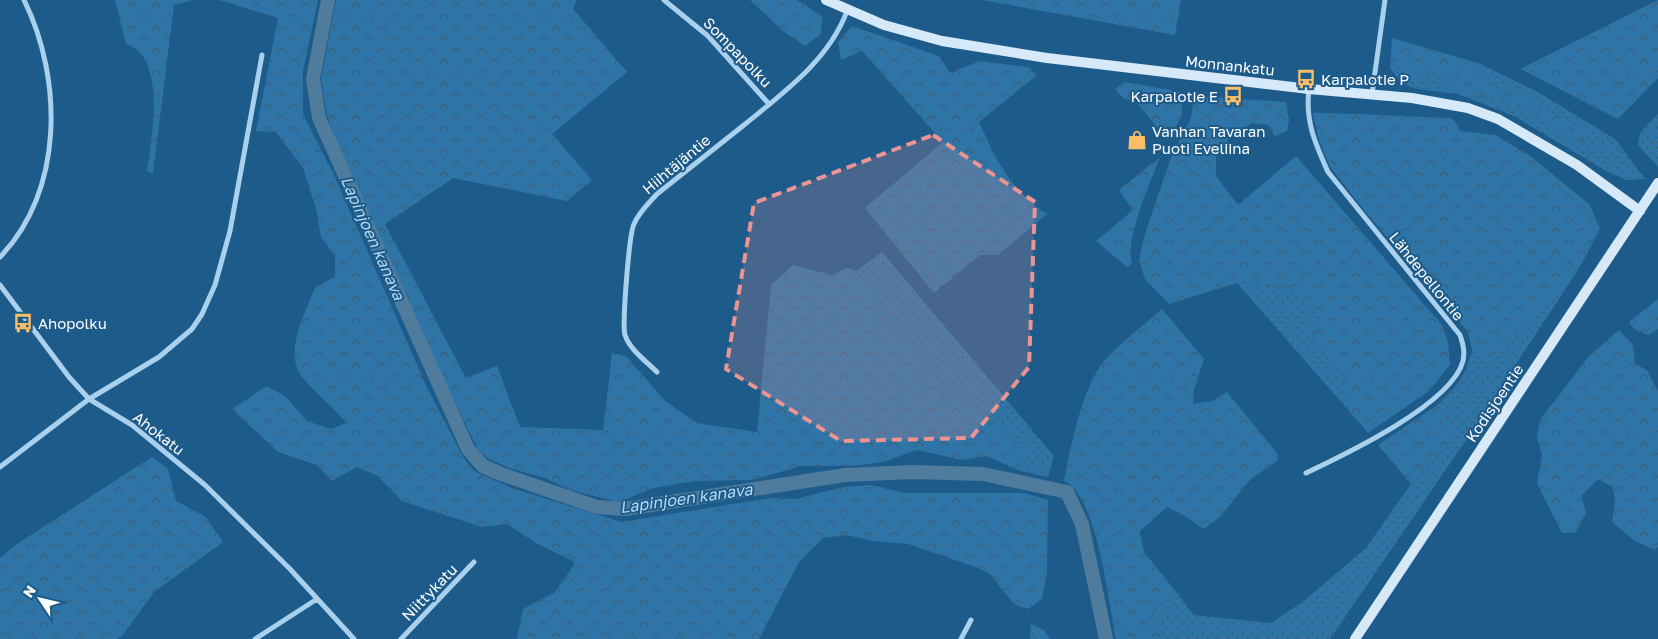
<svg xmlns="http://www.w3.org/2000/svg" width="1658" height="639" font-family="'Golos Text',sans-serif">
	<defs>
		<pattern id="grass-dots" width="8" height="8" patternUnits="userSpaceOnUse" patternTransform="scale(1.25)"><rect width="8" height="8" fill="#2e74a7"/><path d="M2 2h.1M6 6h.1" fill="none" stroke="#3e5e75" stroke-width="1.8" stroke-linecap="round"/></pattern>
		<pattern id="forest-crowns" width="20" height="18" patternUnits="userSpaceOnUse" patternTransform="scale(1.25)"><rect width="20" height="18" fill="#2e74a7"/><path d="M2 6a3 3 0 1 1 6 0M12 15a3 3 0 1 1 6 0" fill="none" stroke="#3e5e75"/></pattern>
	</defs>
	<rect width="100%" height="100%" fill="#1d5b8b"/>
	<!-- grass -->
	<path fill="url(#grass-dots)" d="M1397,59L1466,75L1478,63L1536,91L1615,139L1645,179L1626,180L1606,171L1514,116L1458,94L1504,100L1534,111L1545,125L1578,124L1545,110L1536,99L1495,87L1499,80L1466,75L1441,92C1416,89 1405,90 1390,68Z
		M1658,114V167L1638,145L1640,133Z
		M882,252L1054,456L1048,477L1020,471L1024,449L977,410L945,396L925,371L909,336L894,324L880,301L857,271Z
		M1581,265L1477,424L1330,639H1166L1154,622L1157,599L1170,601L1177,593L1194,615L1271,623L1304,601L1366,548L1411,484L1451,441L1436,406C1456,388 1465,377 1472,351L1491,358Z
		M1237,283L1290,287L1325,317L1311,336L1344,378L1349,411Z"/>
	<!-- forest -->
	<path fill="url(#forest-crowns)" d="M115,0H193L174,5L153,174L147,171C152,138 167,56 126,44Z
		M219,0H318L303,71V114L334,175L426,385L463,457L474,471L512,488L621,522L771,498L796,499L843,487L871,485L904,493H1024L1048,500L1047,572L1042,599L1028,609L1014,604L989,573L973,566L908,544L873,541L847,535L823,538L799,562L759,639H517L523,609L555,592L574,565L573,561L536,543L507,524L482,527L402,501L378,476L357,467L332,481L317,465L278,452L232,409L267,386L286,397L307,421L331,429L346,423C333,406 316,394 303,378C282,353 306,313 315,287L335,277V256L321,237L316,208L303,168L276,132L256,131L278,18Z
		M336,0H577L573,9L627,72L552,134L592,180L567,201L453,178L385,224L466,378L497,366L520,427L603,430L612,353L626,356L665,401L697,423L757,432L771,285L793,265L831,275L847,268L857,271L880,301L894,324L909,336L925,371L945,396L977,410L1025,449L1020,471L987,456L962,460L917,450L883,462L852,466H801L752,480L696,481L653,488L619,502L570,490L545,478L509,468L489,459L479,451L449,392L353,183L327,116L321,80Z
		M750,0H797L823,17L820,35L805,46L784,32Z
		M982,0H1181L1175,35Z
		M1658,0V78L1618,119L1520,69Z
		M852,26L939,56L950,73L980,61L1028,67L1037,75L979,122C995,158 1012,193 1047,214L998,255H980L934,293L865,208L943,142L862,51L841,60L838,42Z
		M1392,38L1478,63L1467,75L1500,79L1495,87L1536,99L1545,110L1578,124L1588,141L1573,142L1545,125L1534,111L1504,100L1441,92L1465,75L1419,77L1402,69L1397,59L1390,68Z
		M1125,82L1181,92L1182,115L1168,140L1135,101L1123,98L1115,89Z
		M1194,96L1286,102L1289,120L1287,131L1275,136L1268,125L1252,123L1231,137L1216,155V176L1238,205L1296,156L1442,325L1448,342L1450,365L1429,391L1368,433L1349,411L1344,378L1311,336L1324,317L1290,287L1237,283L1169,304L1145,279L1139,261L1144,237L1170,160L1191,118Z
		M1313,113C1360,113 1406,117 1453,118L1460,131L1495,135L1529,155L1590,205L1600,229L1581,265L1491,359L1472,351L1468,332L1363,209L1329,165L1318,137Z
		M1160,157C1151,181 1124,240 1132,264L1127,267L1096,241L1133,210L1119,190Z
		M1658,299V329L1648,335L1634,329L1629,322Z
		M1162,309L1204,359L1194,390L1193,404L1212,401L1227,392L1277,453L1278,460L1249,481L1221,516L1204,529L1183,515L1167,507L1140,531L1144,552L1177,593L1170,601L1157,599L1154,622L1166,639H1116C1109,605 1097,494 1064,481C1070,449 1083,385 1104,361C1121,342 1143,326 1162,309Z
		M1619,330L1633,345L1635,364L1647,370L1658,391V547L1654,550L1635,541L1612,522L1615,501L1613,487L1598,479L1581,496L1586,513L1575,533H1562L1537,483L1542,455L1537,438L1540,420L1589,356Z
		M1436,406L1452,440L1411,484L1378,445Z
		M152,457L168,469L176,501L206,517L223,542L154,592L122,636L116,639H0V558L17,544Z
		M1031,624L1044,630L1050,639H1030Z"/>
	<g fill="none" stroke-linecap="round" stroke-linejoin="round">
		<!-- canal -->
		<path stroke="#4f7b9d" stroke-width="14" d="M328,0L313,79L319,118L468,449L483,466L501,474L597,507L625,509L845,475L913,472L983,474L1067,492L1082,524L1106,639"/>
		<!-- street -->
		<path stroke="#a9d0ec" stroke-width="5" d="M664,0L708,36L769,104
			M1372,94L1385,0
			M0,257C64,191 63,79 24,0
			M0,285L69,377L89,399L132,425L205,485L290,569L354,639
			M657,372C646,361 630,350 625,335C622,325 629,234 634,224C639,212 649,203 657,194C686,171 715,148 744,125C783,93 829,60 847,11
			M0,467L89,399L159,357L192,329L202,314L215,285L230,231L262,55
			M1306,473C1344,455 1452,404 1463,361C1465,351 1463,344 1460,335L1328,172C1315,143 1305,121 1309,89
			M255,639L317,599
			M401,639L474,562
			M961,639L971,620"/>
		<!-- secondary -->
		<path stroke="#d6e9f9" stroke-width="10" d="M826,0L884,25L942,41L1047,58L1309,89L1412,98L1468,108L1498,119L1577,165L1640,211
			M1355,639L1658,183"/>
	</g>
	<!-- marked area -->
	<path fill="#ea9494" fill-opacity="0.2" stroke="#ea9494" stroke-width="4" stroke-dasharray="10 6" stroke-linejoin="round" d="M933,135L1035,202L1029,367L971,438L841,441L726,369L754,203Z"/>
	<!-- icons -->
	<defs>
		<symbol id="bus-bare" viewBox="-9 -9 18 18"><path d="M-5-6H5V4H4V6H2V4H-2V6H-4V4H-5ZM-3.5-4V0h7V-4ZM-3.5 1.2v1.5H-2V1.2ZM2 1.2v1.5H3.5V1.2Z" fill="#fbbe68" stroke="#1d5b8b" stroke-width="2.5" paint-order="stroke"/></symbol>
		<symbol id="shop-bare" viewBox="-9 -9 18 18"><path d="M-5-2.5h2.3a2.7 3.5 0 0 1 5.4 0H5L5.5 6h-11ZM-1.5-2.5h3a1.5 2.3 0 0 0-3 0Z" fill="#fbbe68" stroke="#1d5b8b" stroke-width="2.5" paint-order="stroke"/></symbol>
	</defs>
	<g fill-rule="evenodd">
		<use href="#bus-bare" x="1292" y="65" width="28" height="28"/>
		<use href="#bus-bare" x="1219" y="82" width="28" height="28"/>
		<use href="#shop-bare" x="1123" y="126" width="28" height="28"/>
		<use href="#bus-bare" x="9" y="309" width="28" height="28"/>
	</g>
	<g text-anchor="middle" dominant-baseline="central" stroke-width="4" stroke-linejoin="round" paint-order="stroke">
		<!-- street labels -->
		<g font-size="15" fill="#fff" stroke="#1d5b8b">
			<text transform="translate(738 52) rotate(46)">Sompapolku</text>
			<text transform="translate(1230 65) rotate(6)">Monnankatu</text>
			<text transform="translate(676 164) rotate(-40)">Hiihtäjäntie</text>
			<text transform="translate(1427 276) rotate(51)">Lähdepellontie</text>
			<text transform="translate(1494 403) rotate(-56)">Kodisjoentie</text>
			<text transform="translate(159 433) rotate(38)">Ahokatu</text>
			<text transform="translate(429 592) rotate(-46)">Niittykatu</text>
		</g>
		<!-- poi labels -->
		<g font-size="15" fill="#fff" stroke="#1d5b8b" text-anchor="start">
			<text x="1321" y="79">Karpalotie P</text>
			<text x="1218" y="96" text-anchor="end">Karpalotie E</text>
			<text x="1152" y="131">Vanhan Tavaran<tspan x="1152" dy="17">Puoti Eveliina</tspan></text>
			<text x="38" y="323">Ahopolku</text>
		</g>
		<!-- water labels -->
		<g font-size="16" font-style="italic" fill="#b5daf3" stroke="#1d5b8b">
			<text transform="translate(373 238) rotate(66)">Lapinjoen kanava</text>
			<text transform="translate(686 498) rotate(-8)">Lapinjoen kanava</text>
		</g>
	</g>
	<!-- north arrow -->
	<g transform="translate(40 599) rotate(305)" stroke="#1d5b8b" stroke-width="4" paint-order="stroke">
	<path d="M0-4L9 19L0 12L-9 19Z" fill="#ffffff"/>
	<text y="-8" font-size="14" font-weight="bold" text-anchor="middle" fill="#ffffff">N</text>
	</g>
</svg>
